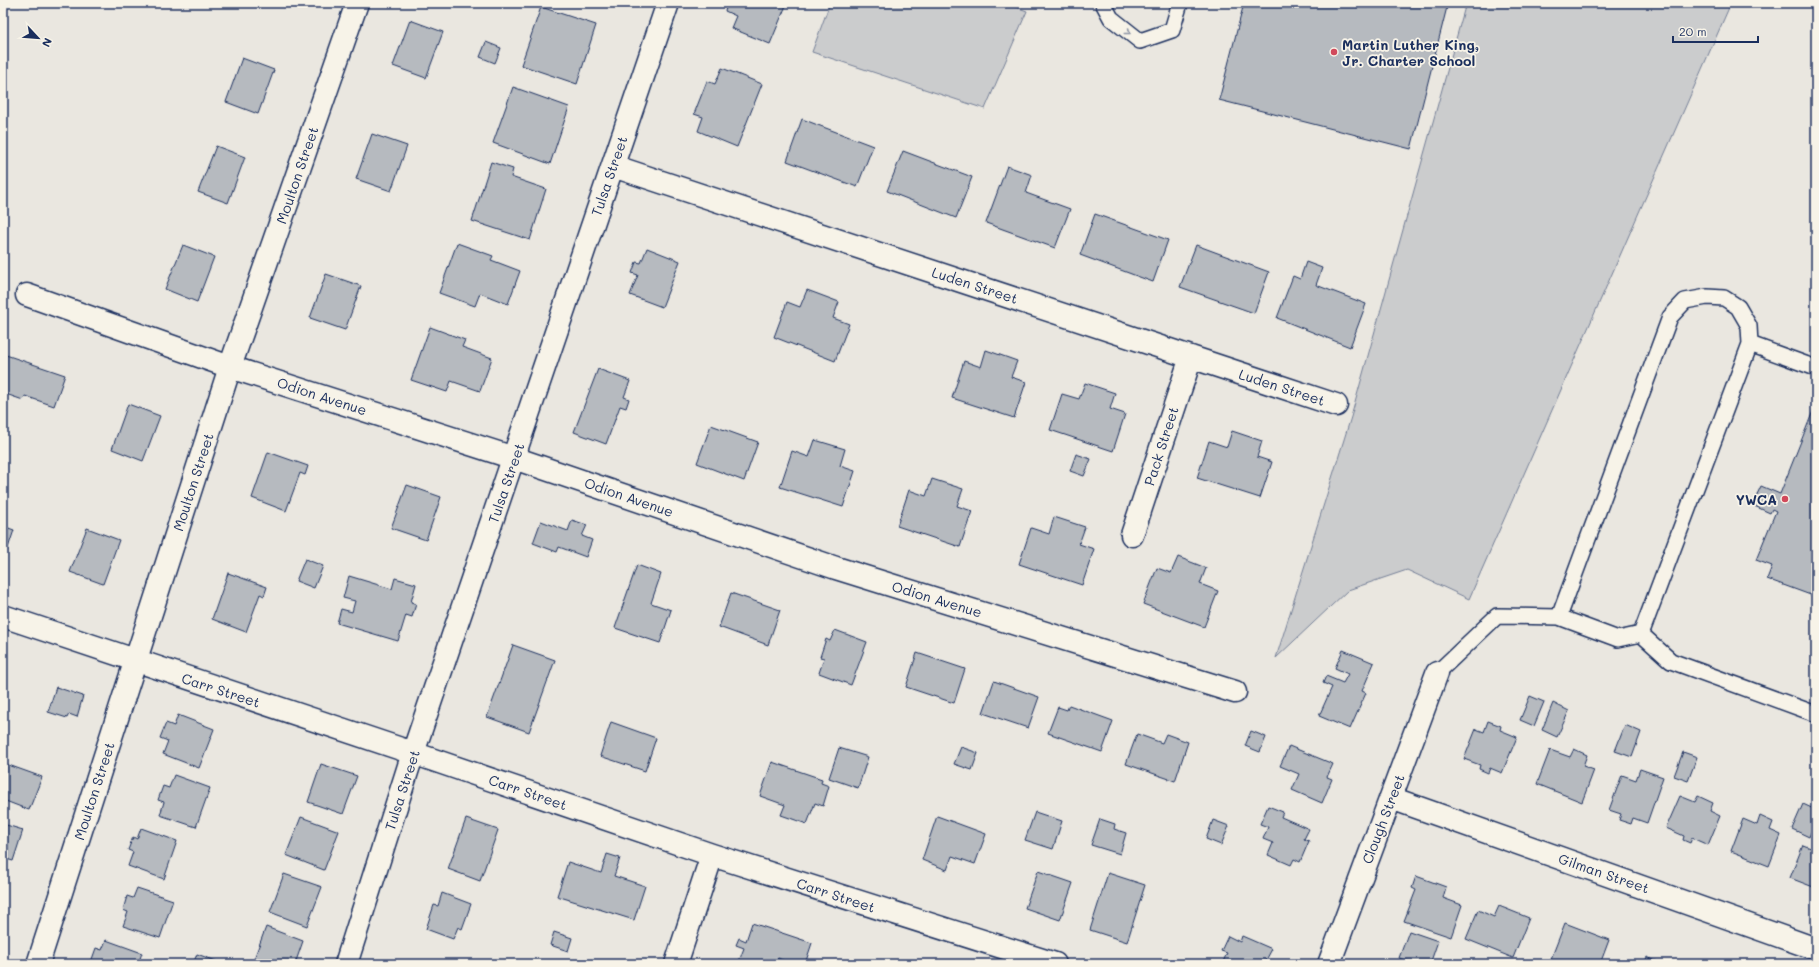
<svg xmlns="http://www.w3.org/2000/svg" width="1819" height="967" font-family="Mali,sans-serif">
	<rect width="100%" height="100%" fill="#eae7e0"/>
	<filter id="ink" filterUnits="userSpaceOnUse"><feTurbulence type="fractalNoise" baseFrequency=".025" numOctaves="2"/><feDisplacementMap in="SourceGraphic" scale="8" xChannelSelector="R" yChannelSelector="G"/><feConvolveMatrix kernelMatrix="1 2 1 2 8 2 1 2 1" color-interpolation-filters="sRGB"/></filter>
	<g filter="url(#ink)">
		<!-- green -->
		<path fill="#cbcccd" stroke="#737e96" d="M830,3H1005L1027,11L985,109L812,52Z
			M1466,3H1731L1469,599L1407,570L1348,590L1276,658L1351,417Z"/>
		<!-- building -->
		<path fill="#b6babf" stroke="#1b2f5e" d="M728,3H787L770,44L731,28L736,16L725,11Z
			M1244,3H1448L1411,149L1219,100Z
			M541,7L596,25L577,84L521,65Z
			M410,20L443,32L426,78L393,66Z
			M486,42L501,48L495,63L480,57Z
			M242,58L274,70L258,114L226,102Z
			M722,68L762,84L737,147L698,131L703,117L694,114L707,81L715,84Z
			M513,87L569,107L550,164L493,143Z
			M802,119L873,146L857,187L787,161Z
			M372,134L407,146L391,191L356,179Z
			M216,146L245,157L228,203L198,192Z
			M903,151L972,177L956,218L887,191Z
			M491,162L513,169L511,177L546,189L530,240L472,221Z
			M1007,166L1032,175L1026,193L1070,209L1055,248L986,223Z
			M1095,214L1168,240L1153,282L1080,255Z
			M457,243L493,256L491,260L520,271L508,304L480,293L475,306L439,293Z
			M183,245L214,257L197,302L165,289Z
			M1196,245L1269,272L1254,313L1180,287Z
			M647,248L680,261L662,307L630,295L638,275L632,273L636,262L641,263Z
			M1306,262L1322,268L1316,285L1366,304L1350,347L1277,318L1293,276L1300,279Z
			M326,274L361,286L345,330L310,318Z
			M807,290L839,302L833,318L849,324L835,361L774,337L787,302L800,307Z
			M430,327L465,340L462,347L492,358L480,391L451,381L447,392L411,380Z
			M986,350L1017,361L1011,377L1026,382L1014,418L952,398L964,361L981,367Z
			M3,354L65,375L54,406L25,396L23,400L3,393Z
			M598,369L630,381L624,397L629,399L626,408L620,406L606,444L574,432Z
			M1085,383L1115,393L1110,409L1125,414L1113,451L1050,430L1062,394L1079,399Z
			M128,404L160,416L143,461L112,449Z
			M1815,406L1816,407V597L1767,579L1772,566L1756,560L1776,511L1772,509L1770,513L1752,505L1761,486L1780,494Z
			M711,425L758,442L744,481L697,463Z
			M1232,431L1262,441L1257,457L1272,462L1260,498L1197,478L1209,441L1227,447Z
			M815,440L845,449L840,466L855,471L843,507L780,487L792,451L809,457Z
			M268,452L308,466L305,475L300,473L286,511L252,498Z
			M1076,454L1091,459L1084,476L1070,471Z
			M932,479L963,489L957,506L972,511L960,547L897,526L909,490L926,496Z
			M407,485L441,497L426,540L391,528Z
			M1054,517L1085,527L1079,544L1094,549L1082,585L1019,564L1031,528L1049,534Z
			M572,520L587,525L582,536L592,540L586,557L559,547L557,552L533,543L541,521L568,531Z
			M3,526L14,530L4,560H3Z
			M87,528L119,540L103,584L70,572Z
			M1178,557L1206,568L1200,584L1218,591L1204,627L1143,604L1157,568L1171,573Z
			M305,559L323,566L314,588L296,581Z
			M637,565L661,574L651,603L671,610L660,643L615,628Z
			M228,573L267,587L264,596L260,594L246,632L212,619Z
			M349,576L392,589L395,578L416,584L411,602L416,604L412,617L406,615L398,641L337,623L341,609L352,612L355,601L343,598Z
			M731,593L780,610L768,645L719,627Z
			M835,630L867,642L851,685L819,673L824,658L820,657L826,639L830,641Z
			M513,645L555,660L529,732L487,717Z
			M1343,650L1374,663L1362,691L1366,693L1350,729L1319,716L1332,687L1323,683L1326,676L1343,683L1348,674L1335,668Z
			M917,653L965,669L954,703L906,687Z
			M994,681L1039,697L1028,728L983,713Z
			M56,687L83,696L77,717L69,714L67,718L48,712Z
			M1530,696L1544,702L1534,726L1520,720Z
			M1553,703L1569,711L1557,737L1542,730Z
			M1069,705L1113,721L1102,752L1048,733L1058,707L1067,710Z
			M178,715L214,729L199,768L163,754L168,741L160,738L166,723L174,726Z
			M1488,721L1501,726L1500,730L1517,737L1502,773L1490,768L1488,773L1479,769L1480,765L1464,759L1476,729L1484,732Z
			M611,722L656,738L645,771L600,756Z
			M1625,725L1641,732L1632,757L1615,751Z
			M1251,731L1266,737L1260,752L1245,746Z
			M1137,734L1162,743L1166,734L1188,742L1175,781L1126,764Z
			M1289,746L1333,764L1327,777L1332,779L1322,803L1292,790L1299,774L1280,766Z
			M961,747L978,753L972,770L954,764Z
			M839,748L868,757L858,788L829,778Z
			M1574,749L1587,755L1583,766L1594,770L1582,802L1537,784L1550,750L1570,757Z
			M1683,752L1697,757L1688,781L1674,776Z
			M772,762L822,779L821,783L829,786L823,806L815,803L807,824L781,815L785,805L760,796Z
			M3,763L42,777L29,810L3,800Z
			M321,764L357,776L343,814L308,802Z
			M1640,769L1663,777L1647,823L1633,818L1631,824L1619,820L1621,814L1609,810L1622,775L1636,780Z
			M174,775L210,788L196,827L160,815L164,802L158,800L163,786L169,788Z
			M1680,796L1695,802L1698,796L1713,803L1710,811L1720,816L1708,845L1692,838L1690,843L1683,840L1684,836L1666,828Z
			M1803,804L1816,810V820L1809,837L1792,829Z
			M1268,806L1283,812L1281,817L1309,829L1304,839L1309,841L1300,862L1294,859L1291,865L1268,855L1273,843L1263,839L1268,827L1260,824Z
			M1035,812L1062,821L1053,849L1025,840Z
			M937,816L986,834L975,864L952,856L947,870L922,860Z
			M1760,816L1773,822L1770,830L1781,835L1769,866L1731,851L1743,819L1757,825Z
			M301,817L339,831L324,870L286,855Z
			M466,819L498,830L480,881L448,869Z
			M1100,819L1115,824L1114,829L1126,833L1120,854L1091,845Z
			M1213,820L1229,826L1221,845L1206,839Z
			M3,824L23,830L13,861L3,858Z
			M141,828L177,841L164,879L128,866L133,852L128,850L133,837L137,839Z
			M1803,845L1816,850V888L1790,878Z
			M607,854L620,858L614,876L645,886L634,920L557,896L568,862L601,873Z
			M1038,871L1073,883L1060,920L1025,908Z
			M1108,873L1145,885L1127,942L1090,930Z
			M284,874L322,887L307,926L270,912Z
			M1416,876L1446,887L1443,898L1462,905L1451,937L1404,921L1416,890L1412,888Z
			M137,888L173,900L160,938L123,926L128,912L123,910L127,896L133,898Z
			M442,893L471,904L462,929L458,927L453,939L426,929L434,905L438,906Z
			M1499,906L1529,918L1513,958L1466,939L1478,910L1494,917Z
			M752,923L812,943L805,964H786L787,962L778,958L776,964H738L744,948L736,945L739,938L746,941Z
			M1565,923L1609,940L1600,964H1576L1567,961L1566,964H1549Z
			M266,927L303,941L295,964H252Z
			M1409,931L1438,941L1430,964H1416L1399,958Z
			M554,932L572,938L568,951L550,945Z
			M1228,936L1240,942L1242,936L1272,949L1265,962L1270,964H1222L1227,953L1221,951Z
			M106,940L142,953L138,964H97L91,962L96,948L102,950Z
			M197,954L216,961L215,964H193Z
			M1647,957L1663,964H1644Z"/>
		<g fill="none" stroke-linecap="round" stroke-linejoin="round">
			<defs>
				<path id="service" d="M1103,3L1111,18L1140,41L1172,30L1180,3
					M1750,344L1816,368
					M1641,634L1671,661L1816,714
					M1437,673L1497,616L1559,617L1670,317L1685,301L1707,297L1724,298L1738,307L1749,326L1750,344L1641,634L1618,639L1559,617"/>
				<path id="minor" d="M613,166L1336,405
					M27,295L230,367L514,458L836,568L1235,692
					M1132,535L1191,357
					M3,616L413,753L712,855L1055,964
					M1391,798L1816,949
					M38,964L230,367L357,3
					M346,964L413,753L668,3
					M676,964L712,855
					M1329,964L1437,673"/>
			</defs>
			<!-- service casing -->
			<use href="#service" stroke="#1b2f5e" stroke-width="18"/>
			<!-- minor casing -->
			<use href="#minor" stroke="#1b2f5e" stroke-width="25"/>
			<!-- service -->
			<use href="#service" stroke="#f7f3e8" stroke-width="15"/>
			<!-- minor -->
			<use href="#minor" stroke="#f7f3e8" stroke-width="22"/>
		</g>
		<!-- one-way arrows -->
		<defs><path id="oneway-chevron" d="M-2-3.5L2.5 0L-2 3.5" fill="none" stroke-width="1.6" stroke-linecap="round" stroke-linejoin="round"/></defs>
		<use stroke="#8991a3" href="#oneway-chevron" transform="translate(1128 32) rotate(38)"/>
	</g>
	<!-- markers -->
	<g fill="#d1495b" stroke="#f7f3e8" stroke-width="1.5">
		<circle cx="1334" cy="52" r="4"/>
		<circle cx="1785" cy="499" r="4"/>
	</g>
	<g text-anchor="middle" dominant-baseline="central" stroke-width="3.5" stroke-linejoin="round" paint-order="stroke">
		<!-- poi labels -->
		<g font-size="14" font-weight="bold" fill="#1b2f5e" stroke="#f7f3e8" text-anchor="start">
			<text x="1342" y="44">Martin Luther King,<tspan x="1342" dy="16">Jr. Charter School</tspan></text>
			<text x="1777" y="499" text-anchor="end">YWCA</text>
		</g>
		<!-- street labels -->
		<g font-size="14" fill="#1b2f5e" stroke="#f7f3e8">
			<text transform="translate(297 175) rotate(-71)">Moulton Street</text>
			<text transform="translate(609 176) rotate(-71)">Tulsa Street</text>
			<text transform="translate(975 285) rotate(18)">Luden Street</text>
			<text transform="translate(1282 387) rotate(18)">Luden Street</text>
			<text transform="translate(322 396) rotate(18)">Odion Avenue</text>
			<text transform="translate(1161 446) rotate(-72)">Pack Street</text>
			<text transform="translate(193 482) rotate(-72)">Moulton Street</text>
			<text transform="translate(506 483) rotate(-71)">Tulsa Street</text>
			<text transform="translate(629 497) rotate(19)">Odion Avenue</text>
			<text transform="translate(937 599) rotate(17)">Odion Avenue</text>
			<text transform="translate(221 690) rotate(18)">Carr Street</text>
			<text transform="translate(402 790) rotate(-72)">Tulsa Street</text>
			<text transform="translate(94 791) rotate(-72)">Moulton Street</text>
			<text transform="translate(528 792) rotate(19)">Carr Street</text>
			<text transform="translate(1383 819) rotate(-69)">Clough Street</text>
			<text transform="translate(1604 873) rotate(19)">Gilman Street</text>
			<text transform="translate(836 895) rotate(18)">Carr Street</text>
		</g>
	</g>
	<!-- margin -->
	<rect width="1819" height="967" fill="none" stroke="#f7f3e8" stroke-width="16"/>
	<rect x="8" y="8" width="1803" height="951" fill="none" stroke="#1b2f5e" stroke-width="1.5" filter="url(#ink)"/>
	<!-- north arrow -->
	<g transform="translate(38 38) rotate(116)" stroke="#f7f3e8" stroke-width="3" paint-order="stroke">
	<path d="M0-3L7 15L0 10L-7 15Z" fill="#1b2f5e"/>
	<text y="-6" font-size="11" font-weight="bold" text-anchor="middle" fill="#1b2f5e">N</text>
	</g>
	<!-- scale -->
	<path d="M1673 36v6h85v-6" fill="none" stroke="#1b2f5e" stroke-width="2"/>
	<text x="1679" y="36" font-size="12" fill="#1b2f5e" stroke="#f7f3e8" stroke-width="3" paint-order="stroke">20 m</text>
</svg>
